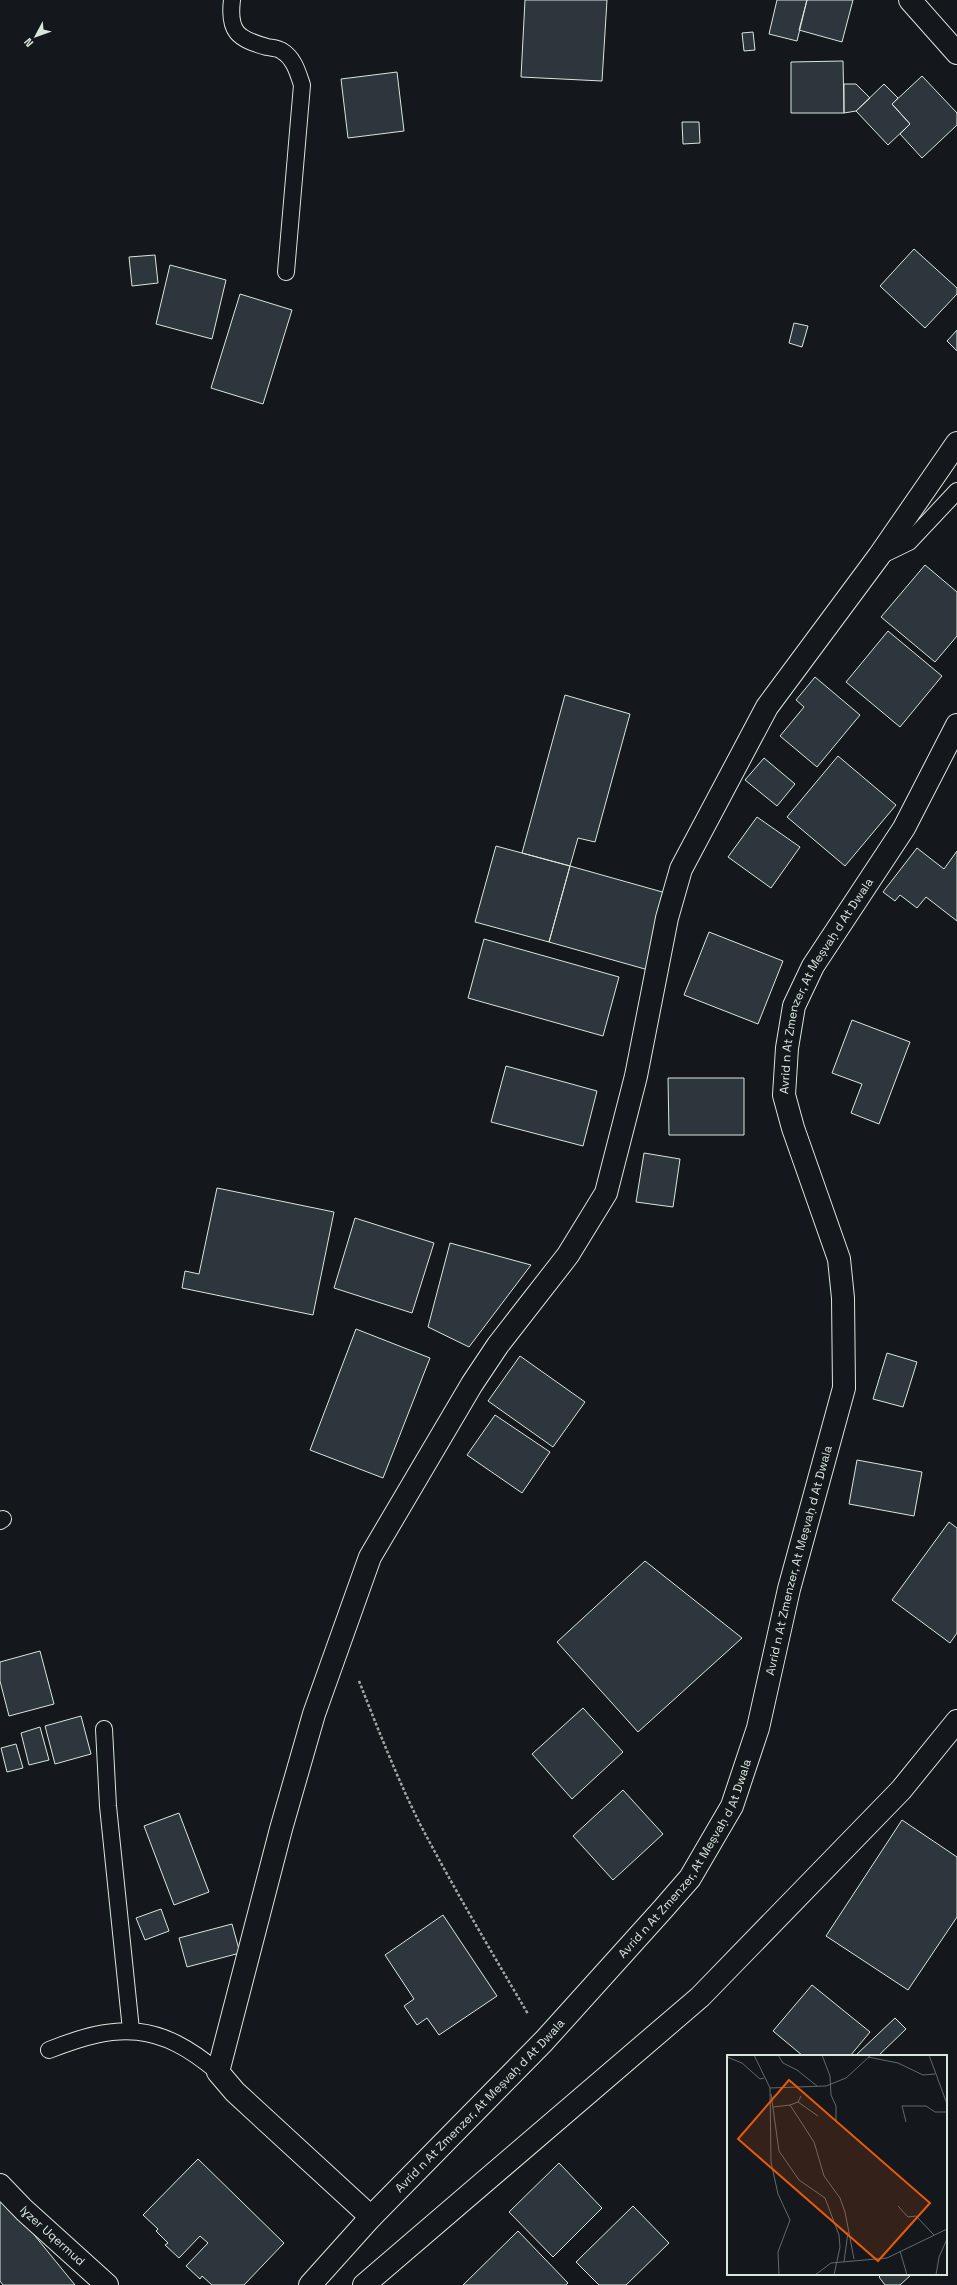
<svg xmlns="http://www.w3.org/2000/svg" width="957" height="2285" font-family="'Space Grotesk',sans-serif">
	<rect width="100%" height="100%" fill="#14181c"/>
	<!-- building -->
	<path fill="#2c363c" stroke="#d8e6dc" d="M525,0H607L602,81L521,77Z
		M777,0H807L797,41L769,34Z
		M807,0H853L842,42L799,30Z
		M753,32L755,50L744,51L742,33Z
		M843,61L844,113H791V62Z
		M397,72L404,131L348,138L341,79Z
		M922,76L957,113V125L922,158L900,134L910,124L892,104Z
		M844,84H856L870,98L856,111L844,113Z
		M884,84L898,98L892,104L910,124L888,145L856,111Z
		M682,122H699L700,143L683,144Z
		M914,249L957,288V294L925,328L880,286Z
		M155,255L158,283L132,286L129,257Z
		M170,265L226,280L212,339L156,324Z
		M240,294L292,310L263,404L211,388Z
		M794,323L808,326L802,347L789,343Z
		M957,330V351L947,341Z
		M925,565L957,592V636L935,662L881,617Z
		M888,631L942,676L900,727L846,682Z
		M815,677L860,715L817,767L780,736L804,707L796,700Z
		M565,695L630,714L595,842L578,838L570,866L522,853Z
		M838,756L896,805L845,866L787,817Z
		M764,758L795,784L777,806L745,780Z
		M757,817L800,847L771,888L728,857Z
		M496,846L570,866L549,942L475,922Z
		M917,848L944,869L957,851V921L926,897L917,908L900,895L895,901L883,892Z
		M570,866L673,895L652,971L549,942Z
		M709,932L783,961L758,1024L684,995Z
		M484,939L619,977L603,1036L468,998Z
		M852,1020L910,1042L879,1124L851,1113L862,1084L832,1073Z
		M506,1066L597,1091L583,1146L491,1122Z
		M668,1078H744V1135H669Z
		M644,1153L680,1159L673,1207L636,1202Z
		M217,1188L334,1212L313,1315L182,1288L185,1271L199,1274Z
		M355,1218L434,1243L412,1313L334,1288Z
		M450,1243L531,1265L469,1347L428,1327Z
		M356,1329L430,1358L383,1478L310,1450Z
		M887,1353L917,1362L903,1407L873,1399Z
		M520,1356L585,1402L553,1447L488,1401Z
		M495,1415L550,1452L522,1493L467,1455Z
		M857,1460L922,1472L914,1516L849,1504Z
		M949,1522L957,1528V1633L950,1643L892,1600Z
		M645,1561L742,1638L638,1732L557,1642Z
		M40,1651L54,1704L9,1716L0,1681V1662Z
		M583,1708L623,1752L572,1799L532,1754Z
		M81,1716L91,1754L55,1764L45,1726Z
		M40,1727L49,1760L29,1765L21,1733Z
		M16,1744L23,1768L7,1772L1,1748Z
		M623,1790L663,1834L613,1880L573,1836Z
		M179,1813L209,1892L174,1905L144,1826Z
		M902,1820L957,1857V1917L908,1990L826,1936Z
		M161,1909L169,1931L145,1940L136,1918Z
		M443,1915L497,1996L439,2035L427,2018L417,2025L404,2006L414,1999L385,1955Z
		M232,1924L240,1953L187,1967L179,1938Z
		M812,1985L870,2032L850,2056H803L773,2031Z
		M895,2018L906,2029L878,2056H855Z
		M198,2159L284,2243L244,2285H212L202,2276L200,2279L186,2266L208,2243L200,2236L179,2258L165,2245L168,2243L156,2231L158,2229L143,2215Z
		M559,2163L602,2208L553,2257L509,2212Z
		M0,2193L75,2285H3L0,2281Z
		M633,2206L669,2243L626,2285H599L576,2262Z
		M518,2231L568,2283L566,2285H463Z
		M882,2274H912L900,2285H885L879,2277Z"/>
	<g fill="none" stroke-linecap="round" stroke-linejoin="round">
		<defs>
			<path id="service" d="M232,0C228,32 238,39 267,47C272,48 278,48 282,51C294,58 298,73 302,85L286,272
				M880,556L909,542L957,491
				M0,1521L3,1519
				M104,1729L108,1806L131,2030
				M49,2050C119,2022 159,2022 218,2072"/>
			<g id="minor">
				<path id="s1" d="M0,2185L24,2210L107,2285"/>
				<path d="M371,2217L235,2092L218,2072L281,1829L314,1714L370,1557L472,1384L498,1345L568,1255L606,1193L636,1076L667,918L681,869L767,707L879,556L957,443"/>
			</g>
			<path id="tertiary" d="M910,0L957,53"/>
			<g id="secondary">
				<path id="s2" d="M310,2285L371,2217L544,2041L663,1909L690,1878L732,1806L758,1728L789,1589L844,1388L843,1298L839,1259L793,1128L784,1095L787,1048L794,1006L813,966L904,828L957,725"/>
				<path d="M364,2285L700,1997L901,1790L957,1721"/>
			</g>
		</defs>
		<!-- service casing -->
		<use href="#service" stroke="#d8e6dc" stroke-width="18"/>
		<!-- minor casing -->
		<use href="#minor" stroke="#d8e6dc" stroke-width="24"/>
		<!-- tertiary casing -->
		<use href="#tertiary" stroke="#d8e6dc" stroke-width="24"/>
		<!-- secondary casing -->
		<use href="#secondary" stroke="#d8e6dc" stroke-width="24"/>
		<!-- path -->
		<path stroke="#9da8a2" stroke-width="2.5" stroke-dasharray="3 2" stroke-linecap="butt" d="M359,1681C378,1729 397,1778 420,1824C454,1889 491,1951 528,2014"/>
		<!-- service -->
		<use href="#service" stroke="#14181c" stroke-width="16"/>
		<!-- minor -->
		<use href="#minor" stroke="#14181c" stroke-width="22"/>
		<!-- tertiary -->
		<use href="#tertiary" stroke="#14181c" stroke-width="22"/>
		<!-- secondary -->
		<use href="#secondary" stroke="#14181c" stroke-width="22"/>
	</g>
	<g text-anchor="middle" dominant-baseline="central" stroke-width="3" stroke-linejoin="round" paint-order="stroke">
		<!-- street labels -->
		<g font-size="12" fill="#d8e6dc" stroke="#14181c">
			<text stroke="none"><textPath href="#s2" startOffset="1495">Avrid n At Zmenzer, At Meṣvaḥ d At Dwala</textPath></text>
			<text stroke="none"><textPath href="#s2" startOffset="895">Avrid n At Zmenzer, At Meṣvaḥ d At Dwala</textPath></text>
			<text stroke="none"><textPath href="#s2" startOffset="571">Avrid n At Zmenzer, At Meṣvaḥ d At Dwala</textPath></text>
			<text stroke="none"><textPath href="#s2" startOffset="247">Avrid n At Zmenzer, At Meṣvaḥ d At Dwala</textPath></text>
			<text stroke="none"><textPath href="#s1" startOffset="73">Iɣzer Uqermud</textPath></text>
		</g>
	</g>
	<!-- overview -->
	<g transform="translate(727 2055)">
		<rect width="220" height="220" fill="#14181c"/>
		<path fill="none" stroke="#626a69" stroke-width="1" d="M27,0L43,33L44,107L51,139L63,165L51,197L52,220M51,0L56,8L70,15L90,31M95,0L103,21L104,40L109,51V66M202,0L220,49M0,2L15,8L33,24L37,23M141,2L171,8L196,20L208,19M43,33L99,31L119,23L144,0M44,39L52,96L72,125L98,143L112,180L113,192L107,220M71,47L91,61M63,50L71,47L74,41M46,52L63,50L87,87L97,121L113,143L118,157L127,204M179,67L175,51H199L208,57H220M171,151L181,162L189,161L207,180M0,184V197M173,196L180,220M117,207L121,177M88,220L104,208L160,203L220,174M209,220L212,202L220,184"/>
		<path fill="#e8590c" fill-opacity="0.15" stroke="#e8590c" stroke-width="2" d="M62,25L203,148L151,206L11,84Z"/>
		<rect width="220" height="220" fill="none" stroke="#d8e6dc" stroke-width="2"/>
	</g>
	<!-- north arrow -->
	<g transform="translate(36 36) rotate(229)" stroke="#14181c" stroke-width="3" paint-order="stroke">
	<path d="M0-3L7 15L0 10L-7 15Z" fill="#d8e6dc"/>
	<text y="-6" font-size="11" font-weight="bold" text-anchor="middle" fill="#d8e6dc">N</text>
	</g>
</svg>
